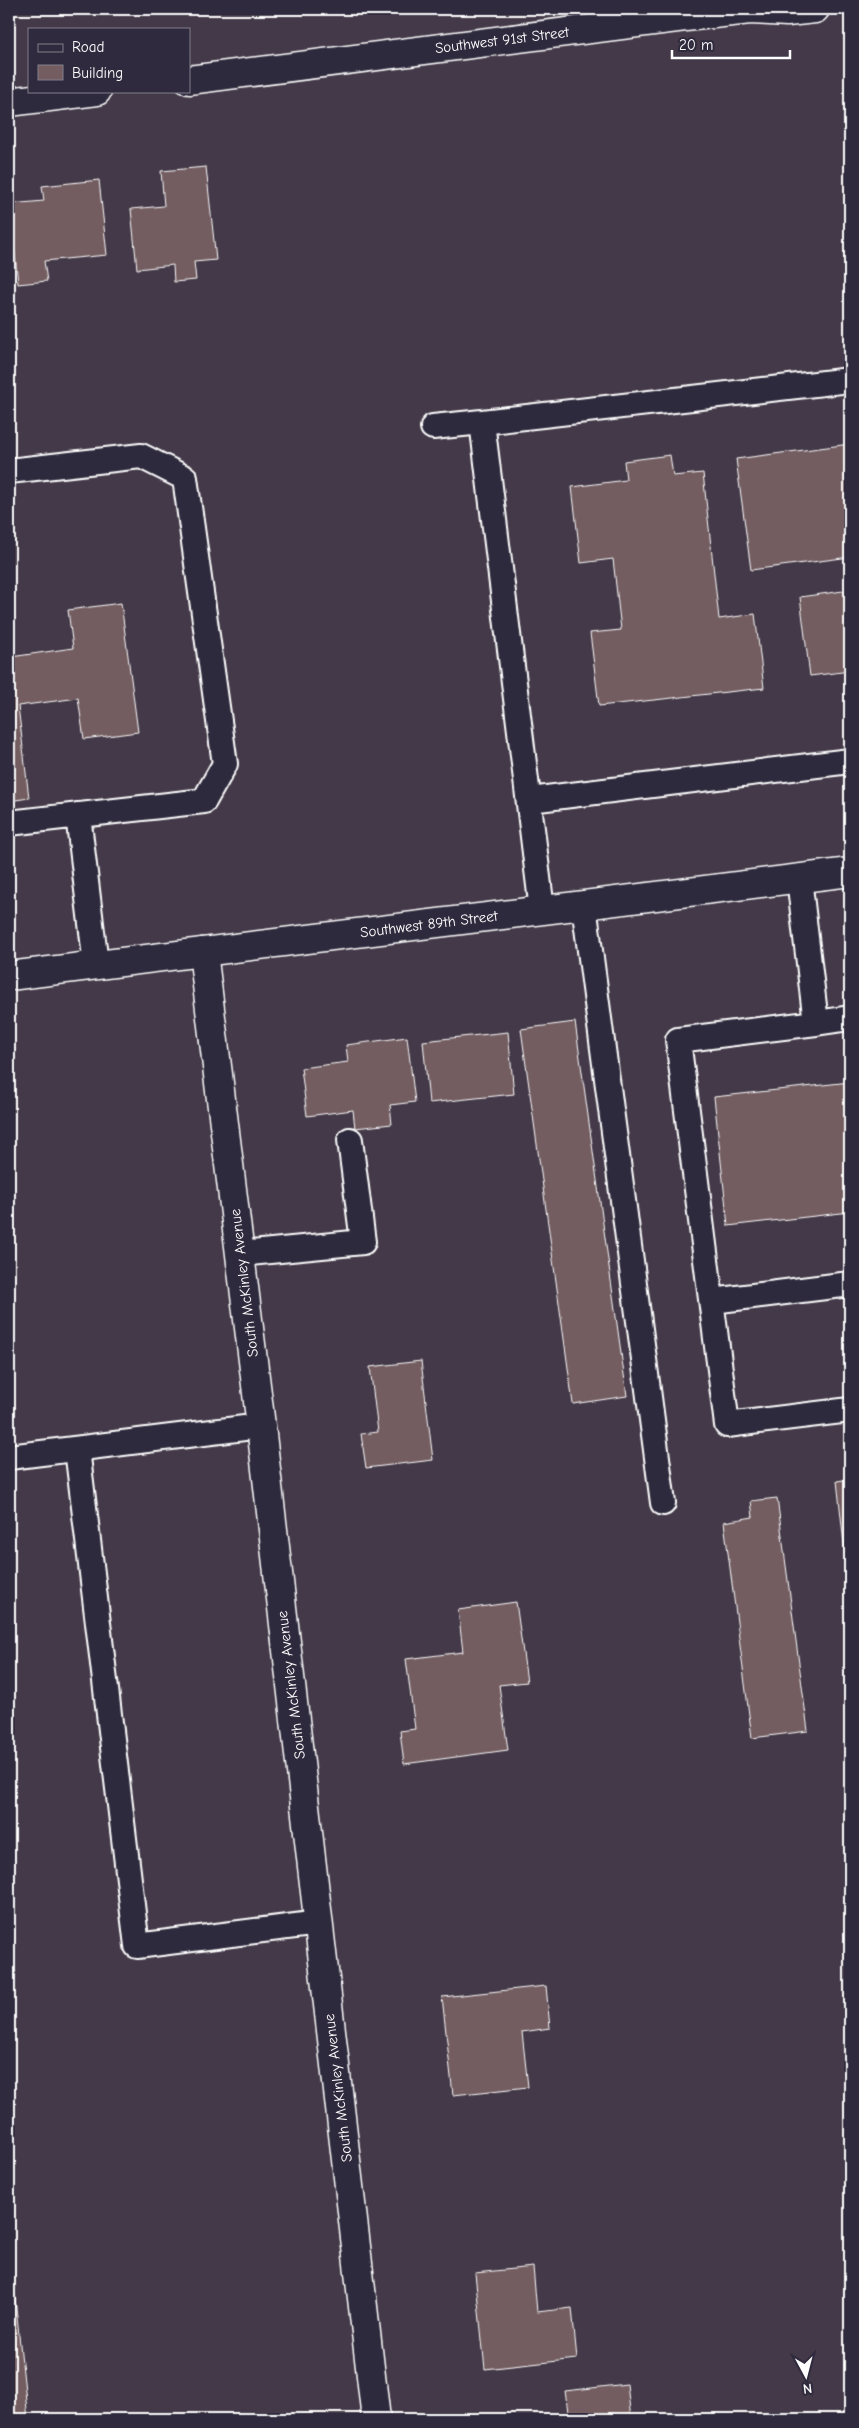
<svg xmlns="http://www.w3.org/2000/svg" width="859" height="2428" font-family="'Comic Neue',sans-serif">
	<rect width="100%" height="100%" fill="#433948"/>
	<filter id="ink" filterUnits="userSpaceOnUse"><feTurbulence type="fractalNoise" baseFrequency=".02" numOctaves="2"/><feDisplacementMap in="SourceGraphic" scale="10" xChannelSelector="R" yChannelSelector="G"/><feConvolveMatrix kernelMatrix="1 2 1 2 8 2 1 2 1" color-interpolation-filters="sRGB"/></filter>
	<g filter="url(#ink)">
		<!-- building -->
		<path fill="#735d61" stroke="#fff" d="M206,167L216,260L194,262L196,280L174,282L173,265L137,269L131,209L164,206L161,171Z
			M99,180L107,255L44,261L47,281L18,284L10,204L44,201L42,186Z
			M850,444V557L751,570L736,459Z
			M670,455L673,476L703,473L719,619L755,614L764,688L599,706L590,633L621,630L613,559L581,563L572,487L626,480L624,461Z
			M850,590V671L810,676L800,597Z
			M121,603L138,732L84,739L78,698L18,706L29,798L9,801V640L11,657L73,648L68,610Z
			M575,1022L627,1396L573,1404L521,1029Z
			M508,1032L514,1094L429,1103L423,1041Z
			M407,1037L415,1102L390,1105L392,1124L355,1128L353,1110L307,1116L301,1068L348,1062L346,1045Z
			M850,1082V1212L728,1226L714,1097Z
			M421,1361L433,1460L366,1468L361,1434L378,1432L370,1367Z
			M850,1479V1598L837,1481Z
			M777,1498L808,1731L752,1738L724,1522L753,1517L751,1501Z
			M516,1602L527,1682L499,1685L508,1750L404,1764L400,1731L415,1729L406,1659L463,1652L458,1610Z
			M546,1986L550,2028L522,2032L528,2087L453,2095L442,1997Z
			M9,2242L28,2419H9Z
			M533,2267L537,2312L572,2308L577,2359L485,2369L475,2273Z
			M627,2384L631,2419H569L565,2391Z"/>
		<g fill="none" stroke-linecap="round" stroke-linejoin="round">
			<defs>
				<path id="service" d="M433,427L482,422
					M9,471L141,456L185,478L225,764L204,801L9,823
					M530,800L850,761
					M78,815L96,965
					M799,878L816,1023L678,1040L727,1425L850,1410
					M584,905L663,1503
					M542,910L482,422L850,380
					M816,1023L850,1018
					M240,1254L363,1242L350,1140
					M712,1301L850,1284
					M77,1449L137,1946L319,1923
					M9,1457L261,1426"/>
				<path id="minor" d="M189,80L685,17L750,10L787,12L815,9
					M9,102L97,91
					M203,952L261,1426L376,2419"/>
				<path id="secondary" d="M9,976L850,872"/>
			</defs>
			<!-- service casing -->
			<use href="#service" stroke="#fff" stroke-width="28"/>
			<!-- minor casing -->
			<use href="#minor" stroke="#fff" stroke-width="31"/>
			<!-- secondary casing -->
			<use href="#secondary" stroke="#fff" stroke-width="31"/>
			<!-- service -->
			<use href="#service" stroke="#2f2a3d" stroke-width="24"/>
			<!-- minor -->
			<use href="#minor" stroke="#2f2a3d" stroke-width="28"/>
			<!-- secondary -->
			<use href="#secondary" stroke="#2f2a3d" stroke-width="28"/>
		</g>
	</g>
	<g text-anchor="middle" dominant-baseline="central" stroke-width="5" stroke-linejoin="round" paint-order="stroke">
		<!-- street labels -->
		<g font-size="15" fill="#fff" stroke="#2f2a3d">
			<text transform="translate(502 40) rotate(-7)">Southwest 91st Street</text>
			<text transform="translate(429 924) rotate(-7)">Southwest 89th Street</text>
			<text transform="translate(244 1283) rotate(-97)">South McKinley Avenue</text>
			<text transform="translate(291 1685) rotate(-97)">South McKinley Avenue</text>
			<text transform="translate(338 2088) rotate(-97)">South McKinley Avenue</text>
		</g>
	</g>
	<!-- margin -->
	<rect width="859" height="2428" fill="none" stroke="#2f2a3d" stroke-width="30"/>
	<rect x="15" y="15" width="829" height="2398" fill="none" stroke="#fff" stroke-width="2" filter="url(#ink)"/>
	<!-- legend -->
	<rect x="28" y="28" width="162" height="65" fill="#2f2a3d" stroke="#827f8b"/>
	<rect x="38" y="44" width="25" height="8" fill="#2f2a3d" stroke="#827f8b"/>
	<text x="72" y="52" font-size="15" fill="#ffffff">Road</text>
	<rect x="38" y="65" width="25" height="15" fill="#735d61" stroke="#827f8b"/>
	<text x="72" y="78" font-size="15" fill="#ffffff">Building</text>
	<!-- north arrow -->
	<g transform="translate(806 2376) rotate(173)" stroke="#2f2a3d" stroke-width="4" paint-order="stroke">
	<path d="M0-4L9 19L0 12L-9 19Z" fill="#ffffff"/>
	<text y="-8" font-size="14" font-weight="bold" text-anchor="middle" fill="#ffffff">N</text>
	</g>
	<!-- scale -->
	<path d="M672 50v8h118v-8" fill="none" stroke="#ffffff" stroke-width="2.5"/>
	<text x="679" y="50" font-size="15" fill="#ffffff" stroke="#2f2a3d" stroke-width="4" paint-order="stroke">20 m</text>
</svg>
